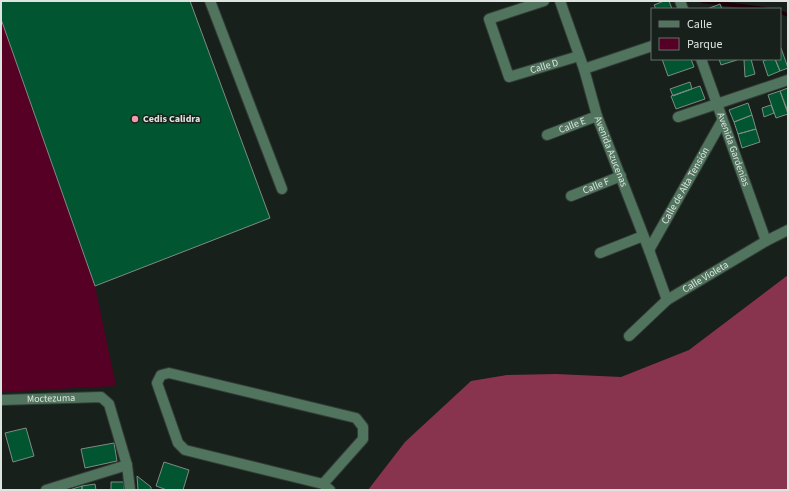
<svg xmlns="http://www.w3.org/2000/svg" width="789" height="491" font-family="'Source Sans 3',sans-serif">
	<rect width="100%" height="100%" fill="#17201a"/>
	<!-- green -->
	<path fill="#550024" d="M1,19L95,286L116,386L1,392Z"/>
	<!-- forest -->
	<path fill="#89344e" d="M788,275V490H368L405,442L471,381L507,375L556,374L621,377L689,350Z"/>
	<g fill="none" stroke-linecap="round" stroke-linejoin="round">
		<!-- stream -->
		<path stroke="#1f0007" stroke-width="4" d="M702,1L765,9
			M780,12L788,15"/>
	</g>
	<!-- building -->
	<path fill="#015531" stroke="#7f8b83" d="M1,1H190L270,218L95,286L1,19Z
		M664,1H669L672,9H656L654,5Z
		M720,4L722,9H707Z
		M781,48L788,68L780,71L775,59H780V49Z
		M662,59H691L694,67L668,76Z
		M719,59H737V60L721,65Z
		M751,59L755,74L745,77L744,60Z
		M768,59H775L780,71L768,76L763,61Z
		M690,82L692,89L673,96L670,89Z
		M700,86L705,99L676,109L671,96Z
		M788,88V109H787L780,91Z
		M780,91L788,114L776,118L768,95Z
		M748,103L752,115L734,122L729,110Z
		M771,105L774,113L764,117L762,108Z
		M752,115L756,129L738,134L734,122Z
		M756,129L760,142L742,148L738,134Z
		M26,428L34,456L13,462L5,433Z
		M114,443L117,461L85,468L81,449Z
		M164,462L189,470L183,490H167L156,486Z
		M137,476L151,487V490H138Z
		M111,482H124V490H111Z
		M95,484L96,490H82V486Z
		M82,486V490H69Z"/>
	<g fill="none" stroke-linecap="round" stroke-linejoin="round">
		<defs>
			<g id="minor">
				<path d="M210,1L282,189"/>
				<path id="s1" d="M544,1L489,19L509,77L579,56"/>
				<path id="s2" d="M560,1L584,69L597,116L649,250L667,300"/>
				<path d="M680,1L683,9"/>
				<path id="s3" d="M701,59L766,241"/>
				<path d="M584,69L652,46"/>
				<path d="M678,117L788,80"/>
				<path id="s4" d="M547,135L597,116"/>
				<path id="s5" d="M571,196L621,176"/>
				<path id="s6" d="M649,250L722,121"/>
				<path d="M600,253L643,236"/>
				<path id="s7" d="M629,336L667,300L766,241L788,230"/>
				<path id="s8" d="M1,400L101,397L109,404L127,465L130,490"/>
				<path d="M323,484L363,439V427L356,418L169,373L161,375L157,383L178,443L185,450L323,484L330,490"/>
				<path d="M46,490L127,465"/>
			</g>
		</defs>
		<!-- minor casing -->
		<use href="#minor" stroke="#333c36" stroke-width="12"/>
		<!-- minor -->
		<use href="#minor" stroke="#51745e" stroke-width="10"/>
	</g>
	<!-- markers -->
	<circle fill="#f29aaf" stroke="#17201a" stroke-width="1.5" cx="135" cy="119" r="4"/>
	<g text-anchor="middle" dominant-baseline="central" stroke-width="3" stroke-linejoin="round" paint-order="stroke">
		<!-- street labels -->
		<g font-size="10" fill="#dee5e1" stroke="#17201a">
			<text stroke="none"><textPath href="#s1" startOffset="156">Calle D</textPath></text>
			<text stroke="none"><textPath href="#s4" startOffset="27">Calle E</textPath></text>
			<text stroke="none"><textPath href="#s3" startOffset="96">Avenida Gardenias</textPath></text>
			<text stroke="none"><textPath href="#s2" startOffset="159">Avenida Azucenas</textPath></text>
			<text stroke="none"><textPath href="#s6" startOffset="74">Calle de Alta Tensión</textPath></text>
			<text stroke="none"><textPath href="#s5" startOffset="27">Calle F</textPath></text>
			<text stroke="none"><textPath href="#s7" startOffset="97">Calle Violeta</textPath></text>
			<text stroke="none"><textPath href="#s8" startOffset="50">Moctezuma</textPath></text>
		</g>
		<!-- poi labels -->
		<g font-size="10" font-weight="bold" fill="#dee5e1" stroke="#17201a" text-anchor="start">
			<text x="143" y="119">Cedis Calidra</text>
		</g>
	</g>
	<!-- border -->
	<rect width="789" height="491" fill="none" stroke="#dee5e1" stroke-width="4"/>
	<!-- legend -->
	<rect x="651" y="8" width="130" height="52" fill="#17201a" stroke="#676f6a"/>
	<rect x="659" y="21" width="20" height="6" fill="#51745e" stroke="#676f6a"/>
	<text x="687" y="28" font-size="12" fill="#dee5e1">Calle</text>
	<rect x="659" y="38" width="20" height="12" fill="#550024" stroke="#676f6a"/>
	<text x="687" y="48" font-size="12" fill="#dee5e1">Parque</text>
</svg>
